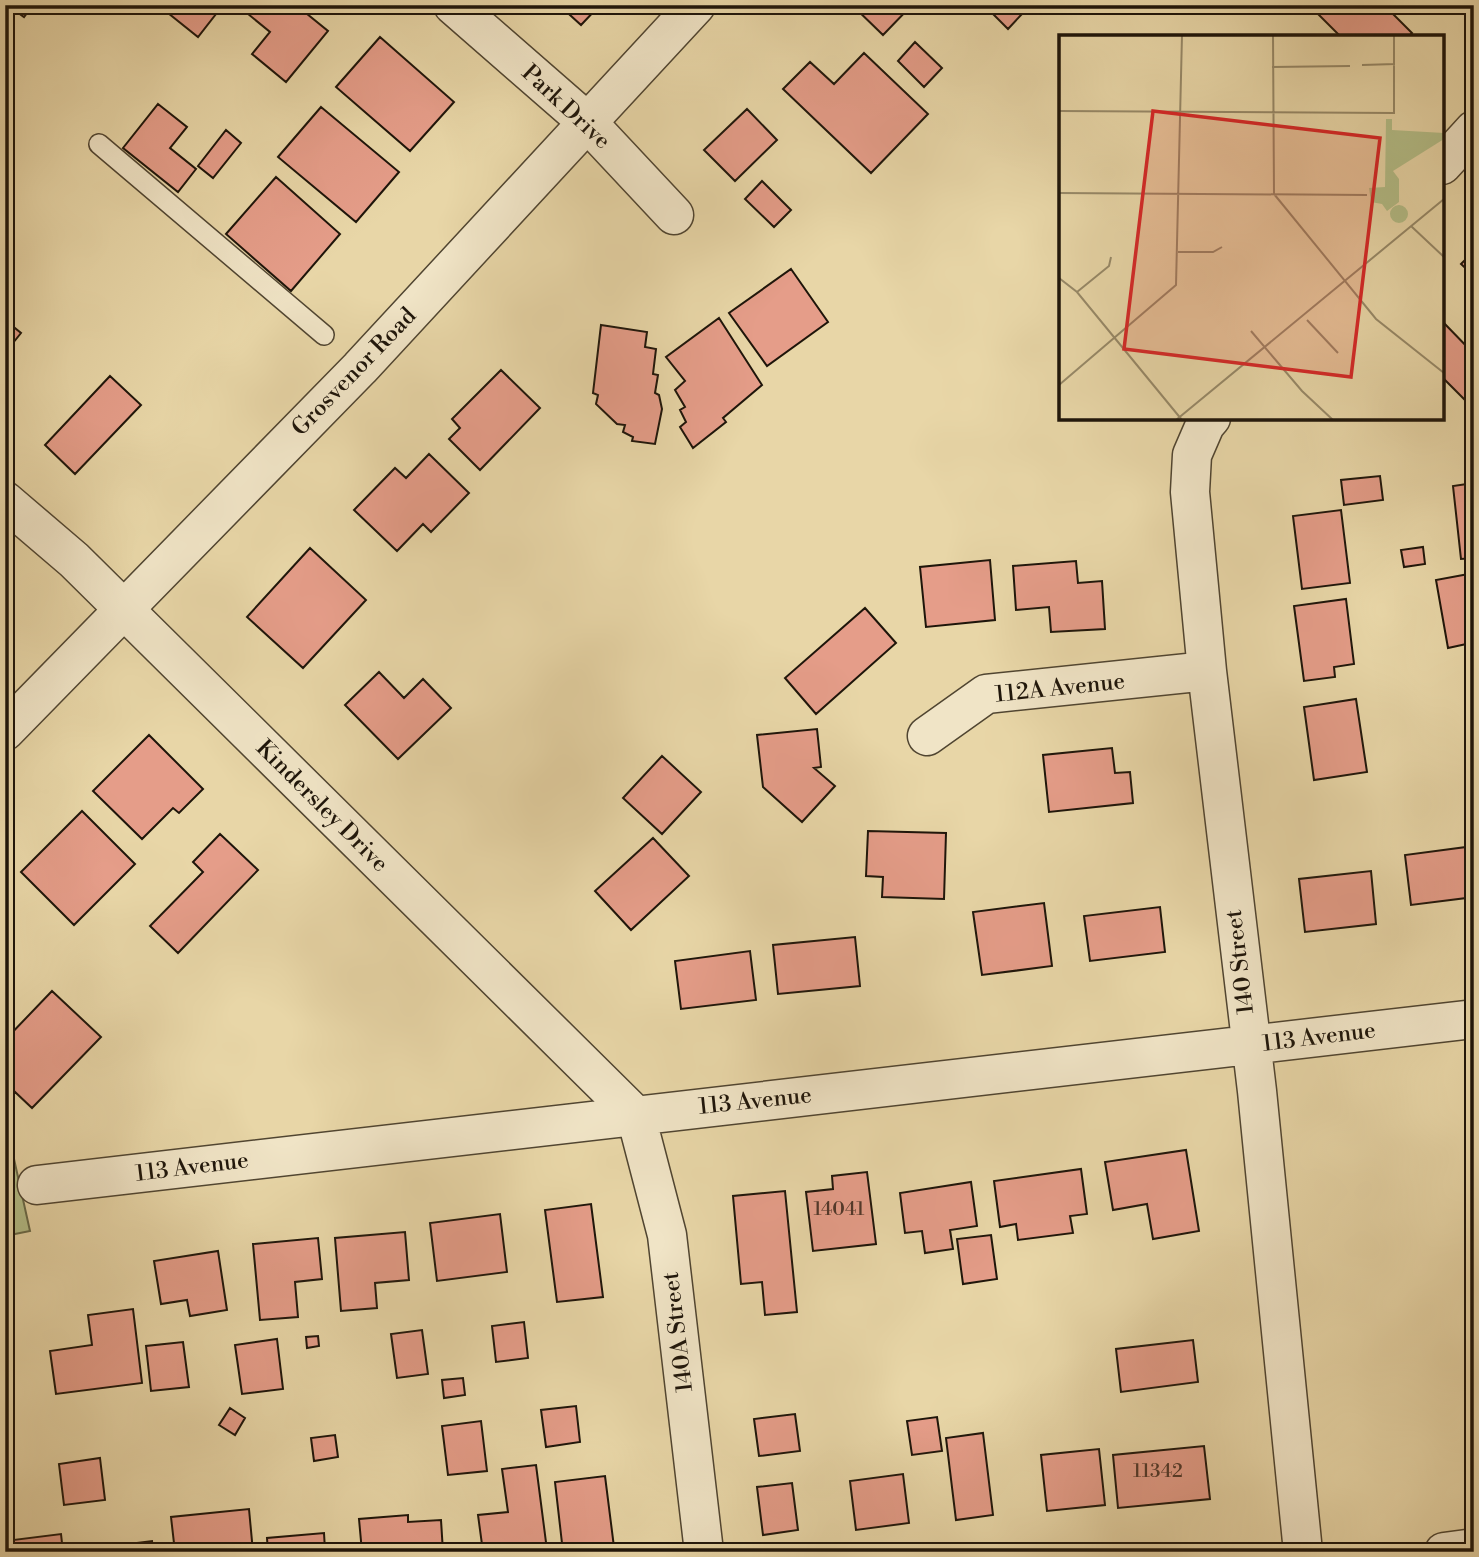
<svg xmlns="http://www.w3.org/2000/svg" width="1479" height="1557" font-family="'Libre Bodoni',serif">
	<rect width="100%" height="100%" fill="#e8d6a7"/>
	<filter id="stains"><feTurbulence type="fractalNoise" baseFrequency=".00286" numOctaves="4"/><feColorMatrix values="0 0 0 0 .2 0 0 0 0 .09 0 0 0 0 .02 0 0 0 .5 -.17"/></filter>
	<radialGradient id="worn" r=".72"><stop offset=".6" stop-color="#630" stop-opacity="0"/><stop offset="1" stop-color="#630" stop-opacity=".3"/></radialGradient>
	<!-- green -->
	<path fill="#b4be88" stroke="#696a49" stroke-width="2" d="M5,1141H10L30,1231L5,1236Z"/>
	<!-- building -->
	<path fill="#e59d89" stroke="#1e150a" stroke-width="2" d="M11,5H33L24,17L10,7Z
		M158,5H223L198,37Z
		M246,5H296L328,31L286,82L252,54L270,32L242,9Z
		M559,5H600L581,25Z
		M852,5H912L883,35Z
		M994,5H1011L1021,15L1008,29L989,10Z
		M1309,5H1384L1412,33L1408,37H1341Z
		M380,37L454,102L410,151L336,87Z
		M915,42L942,68L924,87L898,61Z
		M864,53L928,114L871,173L783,89L810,62L834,84Z
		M158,104L187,127L170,148L196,169L178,192L123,148Z
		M321,107L399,172L356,222L278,157Z
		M747,109L777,140L735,181L704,150Z
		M226,130L241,143L213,178L198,166Z
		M276,177L340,234L291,291L226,234Z
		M762,181L791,210L774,227L745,199Z
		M1474,251V276L1461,264Z
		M791,269L828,322L767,366L729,313Z
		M719,318L762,385L723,418L726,422L693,448L680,427L686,422L680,410L685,407L675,390L685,381L666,357Z
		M5,320L21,333L5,353Z
		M1442,321L1474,354V391L1465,400L1444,379L1442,381Z
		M601,325L647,332L645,347L656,349L653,374L658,375L655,393L659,395L662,409L655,444L632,441L633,437L623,432L625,425L617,424L596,404L598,395L593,393Z
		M501,370L540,408L480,470L449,439L460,428L452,419Z
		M110,376L141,405L75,474L45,445Z
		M429,454L469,493L431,532L423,524L397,551L354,510L395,468L406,478Z
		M1380,476L1383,500L1344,505L1341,480Z
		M1474,483V558L1461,559L1453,486Z
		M1341,510L1350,583L1302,589L1293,516Z
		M1423,547L1425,564L1404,567L1401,550Z
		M310,548L366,600L303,668L247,617Z
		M990,560L995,620L926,627L920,567Z
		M1076,561L1078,583L1102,581L1105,629L1051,632L1049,607L1016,610L1013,566Z
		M1474,573V655H1473L1471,643L1448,648L1436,580Z
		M1346,599L1354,664L1334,667L1335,677L1304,681L1294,606Z
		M865,608L896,643L816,714L785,678Z
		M379,672L404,698L423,679L451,708L398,759L345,705Z
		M1356,699L1367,772L1314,780L1304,707Z
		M817,729L821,767L814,768L835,786L802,822L763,787L757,735Z
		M149,735L203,789L179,813L173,808L142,839L93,791Z
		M1112,748L1115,773L1130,772L1133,803L1049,812L1043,755Z
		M662,756L701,792L662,834L623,798Z
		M82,811L135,864L74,925L21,872Z
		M868,831L946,833L944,899L882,897L883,877L866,876Z
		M220,834L258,870L178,953L150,926L203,872L193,862Z
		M653,838L689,876L631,930L595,891Z
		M1474,846V897L1411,905L1405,855Z
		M1371,871L1376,924L1305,932L1299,879Z
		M1044,903L1052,966L982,975L973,912Z
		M1160,907L1165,952L1090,961L1084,916Z
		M855,937L860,986L778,994L773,945Z
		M750,951L756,1000L681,1009L675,961Z
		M52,991L101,1037L32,1108L15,1092L5,1102V1040Z
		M1186,1150L1199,1231L1153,1239L1147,1204L1113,1210L1105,1162Z
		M1081,1169L1087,1214L1070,1216L1073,1233L1018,1240L1016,1224L1000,1227L994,1181Z
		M867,1172L876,1244L813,1251L806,1192L833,1189L832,1176Z
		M971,1182L977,1226L950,1230L953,1249L925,1253L922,1231L905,1233L900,1193Z
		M785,1191L797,1312L765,1315L762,1282L741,1284L733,1196Z
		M591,1204L603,1297L557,1302L545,1210Z
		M500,1214L507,1272L437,1281L430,1223Z
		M405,1232L409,1280L375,1283L377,1308L341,1311L335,1238Z
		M991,1235L997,1279L963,1284L957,1239Z
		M318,1238L322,1279L295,1282L298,1317L260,1320L253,1244Z
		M218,1251L227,1310L190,1316L187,1300L161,1304L154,1261Z
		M133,1309L142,1383L56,1394L50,1351L92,1345L88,1315Z
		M524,1322L528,1358L496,1362L492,1326Z
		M422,1330L428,1374L397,1378L391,1334Z
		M318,1336L319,1346L307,1348L306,1337Z
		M277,1339L283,1389L242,1394L235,1345Z
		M1193,1340L1198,1382L1121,1392L1116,1349Z
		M183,1342L189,1387L151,1391L146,1346Z
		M463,1378L465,1395L444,1398L442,1380Z
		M576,1406L580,1442L546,1447L541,1410Z
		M230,1408L245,1418L235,1435L219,1425Z
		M795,1414L800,1451L759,1456L754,1419Z
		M937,1417L942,1451L912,1455L907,1421Z
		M481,1421L487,1471L448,1475L442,1426Z
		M983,1433L993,1515L956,1520L946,1438Z
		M335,1435L338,1457L314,1461L311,1438Z
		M1204,1446L1210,1499L1118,1508L1113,1455Z
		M1099,1449L1105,1505L1047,1511L1041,1455Z
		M100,1458L105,1500L64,1505L59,1464Z
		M536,1465L547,1550L483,1552L478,1515L508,1512L502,1469Z
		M903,1474L909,1523L856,1530L850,1481Z
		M605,1476L614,1547L563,1552L555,1482Z
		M792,1483L798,1530L763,1535L757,1487Z
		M5,1489L8,1519L5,1520Z
		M249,1509L253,1552H175L171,1517Z
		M408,1515V1522L441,1520L443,1552H362L359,1519Z
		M324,1533L325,1550L349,1547V1552H268L267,1538Z
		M61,1534L63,1552H6L5,1541Z
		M152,1541L153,1552H81V1550Z"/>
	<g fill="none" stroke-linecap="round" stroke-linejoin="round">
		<defs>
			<path id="service" d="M99,144L324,335"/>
			<path id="minor" d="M453,5L586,121L674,215
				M1442,165L1474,130
				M1211,418L1205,425L1192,455L1190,492L1207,671L1257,1091L1303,1552
				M5,501L74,560L636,1116
				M927,736L986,694L1207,671
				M636,1116L667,1235L704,1552
				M37,1185L1474,1019
				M1444,1552L1474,1548"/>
			<path id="tertiary" d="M5,731L360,368L696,5"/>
		</defs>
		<!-- service casing -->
		<use href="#service" stroke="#504531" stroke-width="22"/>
		<!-- minor casing -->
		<use href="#minor" stroke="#504531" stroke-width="41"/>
		<!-- tertiary casing -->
		<use href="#tertiary" stroke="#504531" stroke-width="41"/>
		<!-- service -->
		<use href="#service" stroke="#f0e4c6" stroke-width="19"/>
		<!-- minor -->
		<use href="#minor" stroke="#f0e4c6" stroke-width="38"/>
		<!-- tertiary -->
		<use href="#tertiary" stroke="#f0e4c6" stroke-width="38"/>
	</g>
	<g text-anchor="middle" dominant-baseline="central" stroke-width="6" stroke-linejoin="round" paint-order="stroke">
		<!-- number labels -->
		<g font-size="19" fill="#50372a">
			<text x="839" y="1209">14041</text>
			<text x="1158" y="1471">11342</text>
		</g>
		<!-- street labels -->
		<g font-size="23" fill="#1e150a" stroke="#f0e4c6">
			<text transform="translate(566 107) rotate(43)">Park Drive</text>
			<text transform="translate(354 372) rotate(-46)">Grosvenor Road</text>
			<text transform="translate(1060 688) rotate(-6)">112A Avenue</text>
			<text transform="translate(322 806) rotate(45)">Kindersley Drive</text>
			<text transform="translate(1240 962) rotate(-97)">140 Street</text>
			<text transform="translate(1319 1037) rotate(-7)">113 Avenue</text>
			<text transform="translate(755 1101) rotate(-6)">113 Avenue</text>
			<text transform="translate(192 1167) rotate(-7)">113 Avenue</text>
			<text transform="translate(678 1332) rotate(-97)">140A Street</text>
		</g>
	</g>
	<!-- overview -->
	<g transform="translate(1059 35)">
		<rect width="385" height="385" fill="#e8d6a7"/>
		<path d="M327,84H333V95L385,98V104L334,136L340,144V167L328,176L323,169L312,167L310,153L326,152ZM331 179a9 9 0 1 1 18 0a9 9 0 1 1-18 0Z" fill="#b4be88"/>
		<path fill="none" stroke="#978968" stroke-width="2" d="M214,0L215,159M303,30L336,29M213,32L291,31M0,76L335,78V0M0,158L308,160M215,159L317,284L385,338M352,191L385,222M119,217H154L163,212M0,243L18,257L123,385M18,257L50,231L52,222M248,285L279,318M192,296L243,356L274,385M0,350L117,250L123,0M117,385L385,164"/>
		<path fill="#d62828" fill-opacity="0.15" stroke="#d62828" stroke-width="3.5" d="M94,76L321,103L292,342L65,314Z"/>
		<rect width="385" height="385" fill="none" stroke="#1e150a" stroke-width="3.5"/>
	</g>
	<!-- margin -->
	<rect width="1479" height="1557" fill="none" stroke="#e8d6a7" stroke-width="28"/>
	<rect x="7" y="7" width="1465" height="1543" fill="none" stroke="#1e150a" stroke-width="3.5"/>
	<rect x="14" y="14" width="1451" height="1529" fill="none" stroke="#1e150a" stroke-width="2"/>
	<rect width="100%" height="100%" filter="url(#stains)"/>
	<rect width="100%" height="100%" fill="url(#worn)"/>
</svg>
